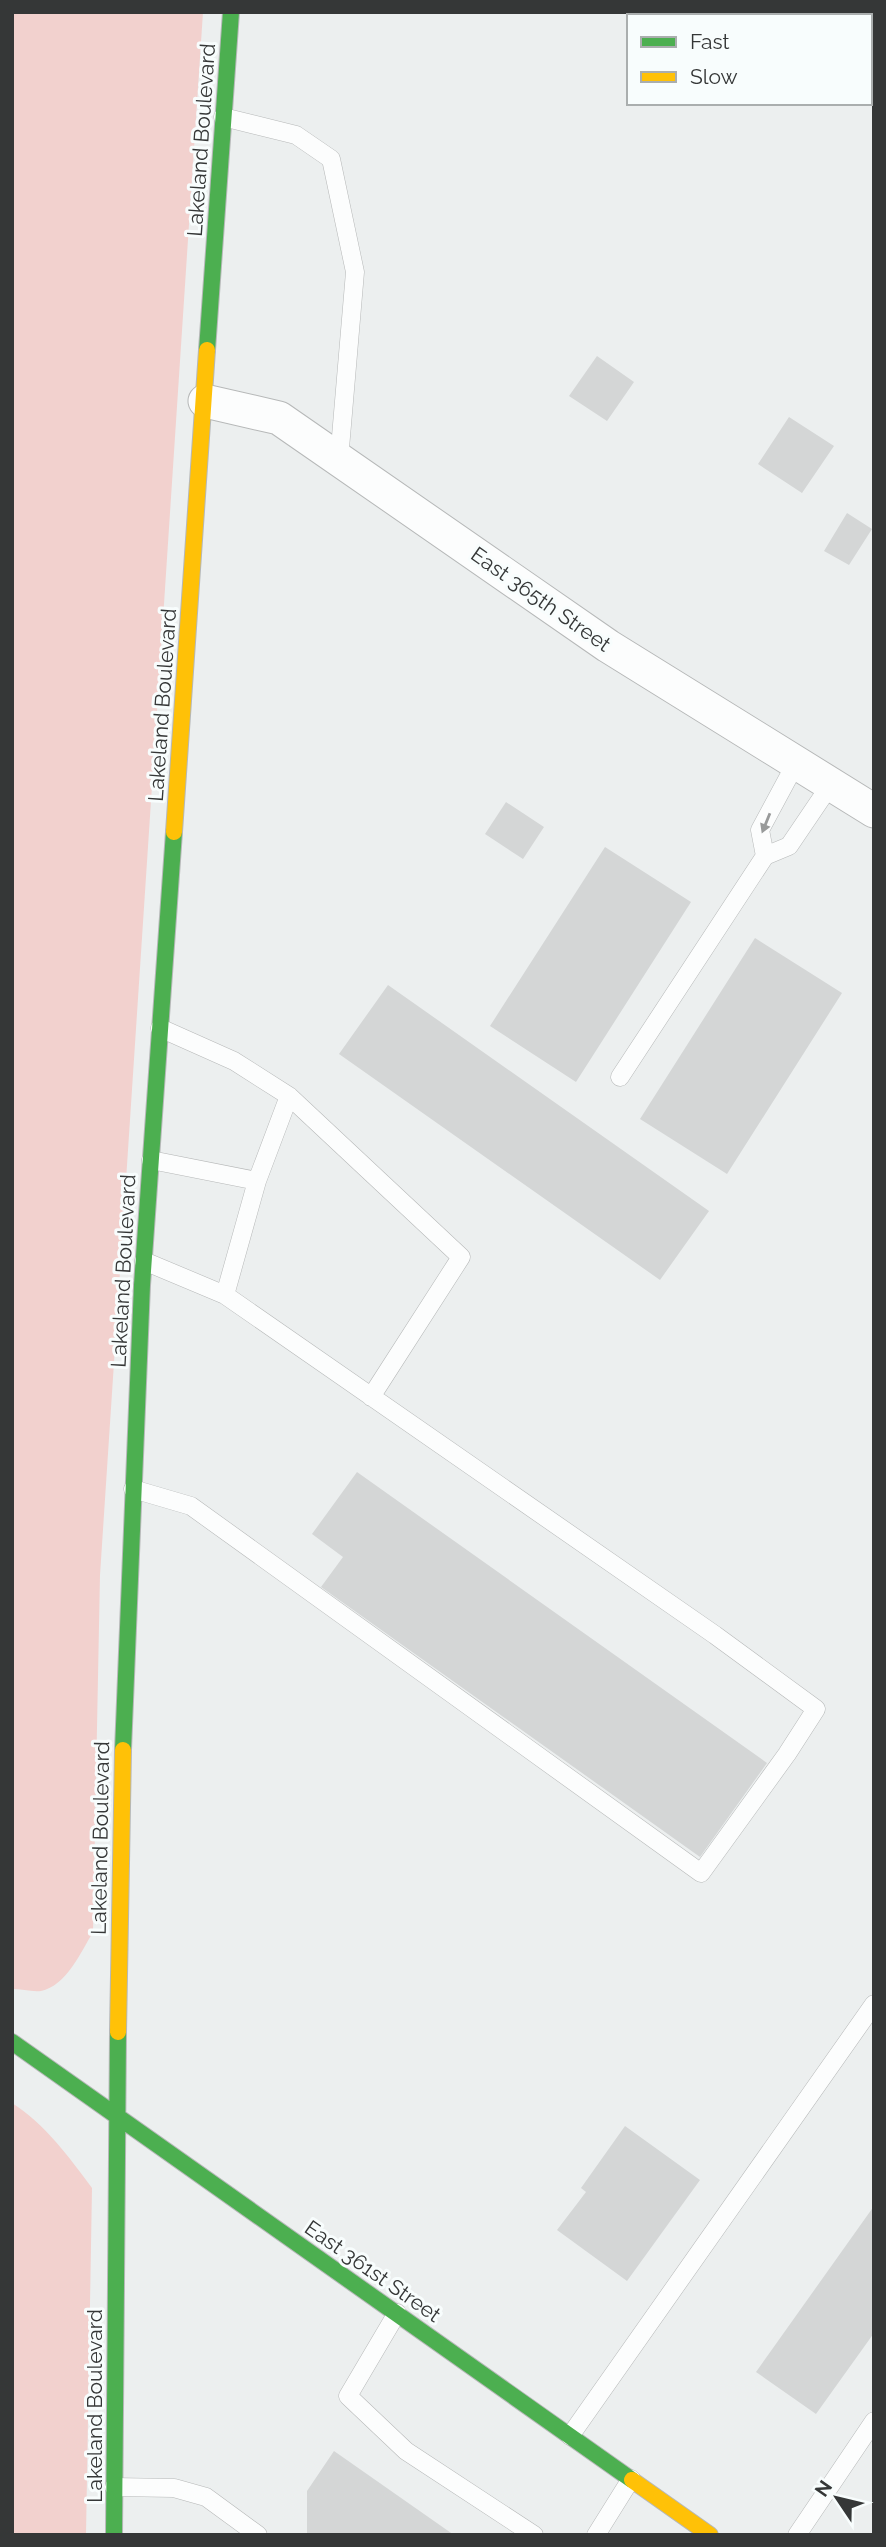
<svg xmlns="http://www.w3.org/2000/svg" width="886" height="2547" font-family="Raleway,sans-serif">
	<rect width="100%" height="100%" fill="#ecefef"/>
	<!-- green -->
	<path fill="#f2d1ce" d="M12,12H203L100,1575L93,1932C81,1952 66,1986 41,1991C32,1992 21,1989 12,1989V392L14,349Z
		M12,2103C44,2123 70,2158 92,2188L86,2535H12Z"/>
	<!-- building -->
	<path fill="#d4d6d6" d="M628,12H687L685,16H633Z
		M597,356L634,382L607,421L569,396Z
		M789,417L834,446L802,493L758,464Z
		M847,513L872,529L849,565L824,551Z
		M506,802L544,827L523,859L485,834Z
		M605,847L691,902L576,1082L490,1026Z
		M755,938L842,993L727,1174L640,1119Z
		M388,985L709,1211L660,1280L339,1054Z
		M357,1472L767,1763L700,1857L321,1587L343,1557L312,1534Z
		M625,2126L700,2180L627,2281L557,2230L586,2192L581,2188Z
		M874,2206V2333L816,2414L756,2372Z
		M334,2451L454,2535H307V2491Z"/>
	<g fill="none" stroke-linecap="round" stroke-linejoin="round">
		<defs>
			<path id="lane" d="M223,117L296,135L331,159L355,272L339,460
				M796,763L760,830L765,856L789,846L831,784
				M160,1028L234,1061L289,1096L461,1257L371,1397
				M620,1077L765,856
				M151,1160L257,1181L289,1096
				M225,1295L257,1181
				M133,1489L191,1506L701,1873L787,1754L816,1709L715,1635L225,1295L144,1261
				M397,2313L348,2396L406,2451L534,2535
				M570,2436L874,2004
				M114,2487L174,2488L206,2497L258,2535
				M596,2535L631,2479
				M797,2535L874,2421"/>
			<path id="street" d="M205,401L279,418L608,646L874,811"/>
			<path id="fast" d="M207,350L231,12
				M123,1750L142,1285L174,832
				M12,2042L632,2480
				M114,2535L118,2032"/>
			<path id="slow" d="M174,832L207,350
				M118,2032L123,1750
				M632,2480L710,2535"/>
		</defs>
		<!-- lane casing -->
		<use href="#lane" stroke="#b6b8b8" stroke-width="19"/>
		<!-- street casing -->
		<use href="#street" stroke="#b6b8b8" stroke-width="35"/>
		<!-- fast casing -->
		<use href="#fast" stroke="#b6b8b8" stroke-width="18"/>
		<!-- slow casing -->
		<use href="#slow" stroke="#b6b8b8" stroke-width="18"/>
		<!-- lane -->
		<use href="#lane" stroke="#fcfdfd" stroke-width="18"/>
		<!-- street -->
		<use href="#street" stroke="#fcfdfd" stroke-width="33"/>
		<!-- fast -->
		<use href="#fast" stroke="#4caf50" stroke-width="16"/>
		<!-- slow -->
		<use href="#slow" stroke="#ffc107" stroke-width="16"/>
	</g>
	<!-- one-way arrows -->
	<defs><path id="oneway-solid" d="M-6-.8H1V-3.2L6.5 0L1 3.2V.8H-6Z" transform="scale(1.75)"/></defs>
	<use fill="#989a9a" href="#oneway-solid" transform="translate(766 823) rotate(112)"/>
	<g text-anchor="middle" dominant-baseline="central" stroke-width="6" stroke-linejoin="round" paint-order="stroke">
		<!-- street labels -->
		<g font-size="21" fill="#353737" stroke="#f8fdfd">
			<text transform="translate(201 140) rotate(-86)">Lakeland Boulevard</text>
			<text transform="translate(541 599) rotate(35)">East 365th Street</text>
			<text transform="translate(162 705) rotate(-86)">Lakeland Boulevard</text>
			<text transform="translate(123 1271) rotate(-87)">Lakeland Boulevard</text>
			<text transform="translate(100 1838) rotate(-89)">Lakeland Boulevard</text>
			<text transform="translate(373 2271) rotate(35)">East 361st Street</text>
			<text transform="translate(94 2406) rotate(-90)">Lakeland Boulevard</text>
		</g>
	</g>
	<!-- border -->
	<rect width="886" height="2547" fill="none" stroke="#353737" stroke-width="28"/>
	<!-- legend -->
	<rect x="627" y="14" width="245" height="91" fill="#f8fdfd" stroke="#aaaeae" stroke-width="2"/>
	<rect x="641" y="37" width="35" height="10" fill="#4caf50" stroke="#aaaeae" stroke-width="2"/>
	<text x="690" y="49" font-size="21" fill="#353737">Fast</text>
	<rect x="641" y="72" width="35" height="10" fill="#ffc107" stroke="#aaaeae" stroke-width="2"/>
	<text x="690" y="84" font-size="21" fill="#353737">Slow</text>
	<!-- north arrow -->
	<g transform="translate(837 2498) rotate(305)" stroke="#f8fdfd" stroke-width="5" paint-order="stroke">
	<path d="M0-5L12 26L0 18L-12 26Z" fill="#353737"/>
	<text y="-10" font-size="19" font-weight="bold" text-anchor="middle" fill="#353737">N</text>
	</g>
</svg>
